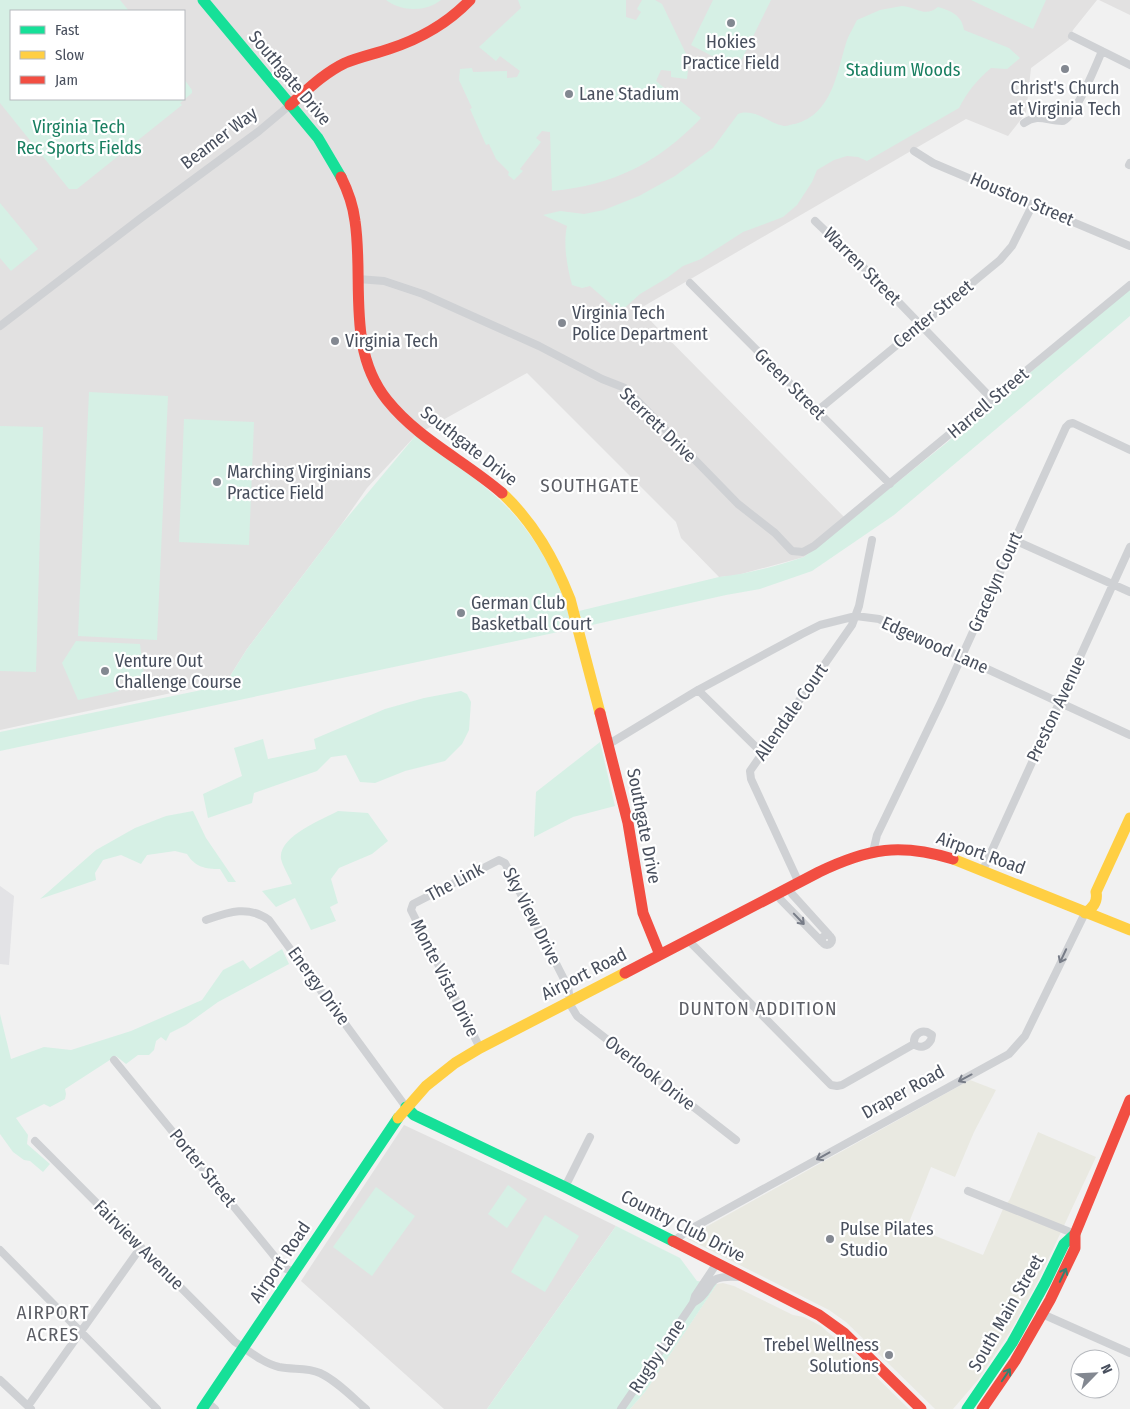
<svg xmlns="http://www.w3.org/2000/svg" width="1130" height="1409" font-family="'Fira Sans Condensed',sans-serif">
	<rect width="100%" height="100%" fill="#f1f1f1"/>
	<!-- commercial -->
	<path fill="#e9e9e1" d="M970,1080L996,1090L974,1132L955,1177L931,1167L908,1225L983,1255L1003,1209L1010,1199L1038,1132L1096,1157L1039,1279L1010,1332L978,1380L953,1409H935L846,1322L829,1310L686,1238Z
		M723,1283L734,1286L793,1315L804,1317L821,1326L857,1358L909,1409H630L645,1392L717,1284Z"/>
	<!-- education -->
	<path fill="#e2e1e1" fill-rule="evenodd" d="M0,0H1097L1073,30L1069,40L1031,68L1026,113L1008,136L966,119L639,309L849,522L804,557L734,576L719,577L681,538L676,522L527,373L416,435L367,488L341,525L247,649L227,681L0,730ZM11,11H184V99H11Z
		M1099,0H1130V15Z
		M404,1125L539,1188L616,1226L487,1409H444L301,1281Z"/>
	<!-- airport -->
	<path fill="#e3e3e6" d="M0,886L14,896L9,965L0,964Z"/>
	<!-- green -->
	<path fill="#d6f0e5" d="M0,0H120L129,11H11V99H184V79L192,90V93L180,103L182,105L77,189H69L0,103Z
		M386,0H441C426,12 402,12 386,0Z
		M518,0H626V17L636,20L641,12L637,9L642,0H655L662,4L689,60L687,79L671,77V71L661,70L656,81L701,118C658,163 614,185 552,191L550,132L542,131L536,138L541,142L520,169L523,171L514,180L508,175L509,172L496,159L489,144L486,145L470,109L472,108L459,80L460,69L472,68L473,72L507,71V78L517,77L520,71L500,56L496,61L479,47L521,8Z
		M713,0H771L737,69L691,45Z
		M971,0H1046L1033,29Z
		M902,6C917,7 925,18 938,7C952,11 962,16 964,30L1009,48L1020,58L1007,69L991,68C977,80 967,92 959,108L867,161L858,157L847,156L834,160L817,170L812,182L797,205L783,217L743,232L701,259L683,266L667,278L640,294L620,312L590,286L582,288L572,285C567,266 563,245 567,226L543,215L560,211L584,214L604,210L639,196L675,176L713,148L738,114C755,108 768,123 784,126C788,126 792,124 795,124C833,114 837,71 847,40C850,33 854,26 857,20L880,10Z
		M0,203L38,249L11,271L0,258Z
		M1130,289V316L894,515L812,571L760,589L726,595L583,627L579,611L719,577C748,574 777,566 804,557L945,444Z
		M89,392L168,396L157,640L78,636Z
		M184,419L254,422L249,545L179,542Z
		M0,426L43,427L36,672L0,671Z
		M416,435C446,458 480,480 506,506C537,537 564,587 572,629L0,751V732L235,683L227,681L247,649L341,525Z
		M76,641L140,644L145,682L128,686L126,679L116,681L119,691L78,700L62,663Z
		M461,691L467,694L471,702L469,730L462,744L445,761L405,771L375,783L360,782L346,755L331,757L317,771L254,793L252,803L208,818L203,794L242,776L234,748L263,739L268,759L316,749L314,739L385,709L424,698Z
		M600,742L615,806L573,817L534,837L536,792Z
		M193,811L206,838L236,882H228L220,869C205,869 195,867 187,854L175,851L147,855L141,864L121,855L103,860L95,873L96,880L40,899L96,850L135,828L166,816Z
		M338,811L368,813L388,841L372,854L339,868L331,879L338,903L330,907L336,921L311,930L295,898L276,907L262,891L292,884C289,876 283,867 281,859C278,836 322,820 338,811Z
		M282,949L289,964L218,1002L186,1025L170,1033L166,1041L161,1037L156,1041L154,1050L149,1055H138L126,1064L116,1056L65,1089L66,1094L65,1099L50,1107L44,1104L16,1118L28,1135L27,1144L50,1164L43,1172L30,1161L24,1160L13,1152L0,1134V1014L11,1059L44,1047L71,1050L131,1031L202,1000L223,970L243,960L250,969Z
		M508,1185L527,1199L507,1228L488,1214Z
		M376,1187L415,1216L372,1276L333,1247Z
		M545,1215L579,1236L545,1292L511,1272Z
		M616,1226L680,1258L697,1281L717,1284L645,1392L630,1409H487Z"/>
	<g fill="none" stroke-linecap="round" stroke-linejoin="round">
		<!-- street -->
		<path stroke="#cfd1d4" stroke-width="8" d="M1072,36L1130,65
			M1024,123C1038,113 1047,121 1062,121C1073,122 1097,63 1102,51
			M914,151L933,163L1130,246
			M1129,165L1130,163
			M815,221L887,290L992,399
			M358,279L384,281L423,294L539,346L602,379L625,388L738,504L775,533L792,551L803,552L814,546L1130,285
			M690,283L890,484
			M0,326L141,218L259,131L290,105
			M817,411L1000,260L1012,246L1033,204
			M1014,540L1130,592
			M698,690L762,753
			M609,744L698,690L802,634L820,625L856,616L879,619L1130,735
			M873,852L877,835L941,702L1066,427L1069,424L1073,423L1130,450
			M983,870L1130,547
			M799,883L751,779L750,771L852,625L859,606L872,540
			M789,888L792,894L829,935
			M777,894L781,900L822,942
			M206,920C229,912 248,905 269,920L406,1107
			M822 940a5 5 0 1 1 10 0a5 5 0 1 1-10 0Z
			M688,940L831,1085L837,1086L842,1085L914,1044C920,1049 927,1047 931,1040L932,1035L927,1032C919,1030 913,1036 914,1044
			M480,1048L411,910L413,904L499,860L505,863L568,987L571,1006L577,1016L736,1140
			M114,1060L284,1268L294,1272
			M35,1141L235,1342C249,1351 263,1363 279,1367C293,1370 307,1367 320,1373C337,1381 352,1397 366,1409
			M565,1187L590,1137
			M968,1191L1075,1234
			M674,1241L687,1231L1009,1054L1025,1036L1085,913
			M0,1250L157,1409
			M693,1303C717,1290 701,1274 739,1277
			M1040,1313L1130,1353
			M0,1380L31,1409
			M207,1402L215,1409
			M28,1406L141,1247
			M621,1409L693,1303L695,1296L717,1263"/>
		<!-- fast -->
		<path stroke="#16e098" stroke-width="11" d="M203,0L318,138L341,177
			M406,1107L414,1115L565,1187L673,1241
			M202,1409L398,1118
			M967,1409L1012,1343L1045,1283L1064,1244L1075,1234"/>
		<!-- slow -->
		<path stroke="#ffcf43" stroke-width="11" d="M502,493C534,523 554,559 570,599L600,713
			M953,859L1130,930
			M1085,913C1093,908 1098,902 1096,892L1130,818
			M398,1118L426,1086L455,1063L480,1048L625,973"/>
		<!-- jam -->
		<path stroke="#f24e42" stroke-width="11" d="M290,105C307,90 324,73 345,63C359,57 374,54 389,49C420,39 447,24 470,0
			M341,177C348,191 353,205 355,221C364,281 346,349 387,400C418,439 465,461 502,493
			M600,713L628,823L643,913L660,955
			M625,973L819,872C869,848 900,843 953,859
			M673,1241L819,1315L844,1333L921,1409
			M982,1409L1015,1361L1050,1300L1075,1248V1234L1130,1100"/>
	</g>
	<!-- one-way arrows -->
	<defs><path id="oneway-shaft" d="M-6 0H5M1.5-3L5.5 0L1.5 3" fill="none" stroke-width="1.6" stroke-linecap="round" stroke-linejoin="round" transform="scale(1.25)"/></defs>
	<g stroke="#777c87">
		<use href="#oneway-shaft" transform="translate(799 919) rotate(46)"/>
		<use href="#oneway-shaft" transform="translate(1063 956) rotate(115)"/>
		<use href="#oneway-shaft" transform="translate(965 1078) rotate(152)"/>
		<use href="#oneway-shaft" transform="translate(823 1156) rotate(151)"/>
	</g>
	<g stroke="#368272">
		<use href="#oneway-shaft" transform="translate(1063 1275) rotate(-65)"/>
		<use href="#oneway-shaft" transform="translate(1006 1375) rotate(-56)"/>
	</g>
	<!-- markers -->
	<g fill="#838891" stroke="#fff" stroke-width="2">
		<circle cx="731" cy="23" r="5"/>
		<circle cx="1065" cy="69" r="5"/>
		<circle cx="569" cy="94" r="5"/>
		<circle cx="562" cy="323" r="5"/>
		<circle cx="335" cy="341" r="5"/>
		<circle cx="217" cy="482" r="5"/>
		<circle cx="461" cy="613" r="5"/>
		<circle cx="105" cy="671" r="5"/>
		<circle cx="830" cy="1239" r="5"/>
		<circle cx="889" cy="1355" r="5"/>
	</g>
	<g text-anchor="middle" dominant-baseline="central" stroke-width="4.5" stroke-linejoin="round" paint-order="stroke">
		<!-- poi labels -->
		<g font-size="18" fill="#484f5d" stroke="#fff" text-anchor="start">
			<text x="731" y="42" text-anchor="middle">Hokies<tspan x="731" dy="21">Practice Field</tspan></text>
			<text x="1065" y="88" text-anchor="middle">Christ's Church<tspan x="1065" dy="21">at Virginia Tech</tspan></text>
			<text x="579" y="94">Lane Stadium</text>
			<text x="572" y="313">Virginia Tech<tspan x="572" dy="21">Police Department</tspan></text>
			<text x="345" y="341">Virginia Tech</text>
			<text x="227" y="472">Marching Virginians<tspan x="227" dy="21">Practice Field</tspan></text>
			<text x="471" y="603">German Club<tspan x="471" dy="21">Basketball Court</tspan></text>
			<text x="115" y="661">Venture Out<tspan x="115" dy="21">Challenge Course</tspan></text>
			<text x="840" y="1229">Pulse Pilates<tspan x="840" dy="21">Studio</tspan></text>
			<text x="879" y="1345" text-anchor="end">Trebel Wellness<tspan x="879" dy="21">Solutions</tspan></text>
		</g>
		<!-- park labels -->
		<g font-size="18" fill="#197f61" stroke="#fff">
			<text x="903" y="70">Stadium Woods</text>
			<text x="79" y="127">Virginia Tech<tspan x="79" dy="21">Rec Sports Fields</tspan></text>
		</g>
		<!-- street labels -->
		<g font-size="18" fill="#484f5d" stroke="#fff">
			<text transform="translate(290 78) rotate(50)">Southgate Drive</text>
			<text transform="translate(219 138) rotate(-37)">Beamer Way</text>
			<text transform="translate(1022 199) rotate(23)">Houston Street</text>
			<text transform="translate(862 266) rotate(45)">Warren Street</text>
			<text transform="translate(933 314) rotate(-39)">Center Street</text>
			<text transform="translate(790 384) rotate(45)">Green Street</text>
			<text transform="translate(988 403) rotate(-40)">Harrell Street</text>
			<text transform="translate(658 425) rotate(44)">Sterrett Drive</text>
			<text transform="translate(469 446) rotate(38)">Southgate Drive</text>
			<text transform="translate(995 582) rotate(-66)">Gracelyn Court</text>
			<text transform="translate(935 645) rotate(24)">Edgewood Lane</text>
			<text transform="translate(1056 709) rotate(-65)">Preston Avenue</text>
			<text transform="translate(791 712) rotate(-55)">Allendale Court</text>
			<text transform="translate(644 826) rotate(79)">Southgate Drive</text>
			<text transform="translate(981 853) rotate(20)">Airport Road</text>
			<text transform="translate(455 882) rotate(-28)">The Link</text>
			<text transform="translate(532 916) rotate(63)">Sky View Drive</text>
			<text transform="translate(584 974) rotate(-27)">Airport Road</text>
			<text transform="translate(445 978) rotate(63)">Monte Vista Drive</text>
			<text transform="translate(319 986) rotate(54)">Energy Drive</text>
			<text transform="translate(650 1073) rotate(38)">Overlook Drive</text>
			<text transform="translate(903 1092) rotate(-29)">Draper Road</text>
			<text transform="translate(203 1168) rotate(51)">Porter Street</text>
			<text transform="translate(683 1226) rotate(27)">Country Club Drive</text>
			<text transform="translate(139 1245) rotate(45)">Fairview Avenue</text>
			<text transform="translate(280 1262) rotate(-56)">Airport Road</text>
			<text transform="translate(1006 1313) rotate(-60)">South Main Street</text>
			<text transform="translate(657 1356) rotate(-56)">Rugby Lane</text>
		</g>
		<!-- neighbourhood labels -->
		<g font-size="19" letter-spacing="1" fill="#5c5e65" stroke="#fff">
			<text x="590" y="485">SOUTHGATE</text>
			<text x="758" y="1008">DUNTON ADDITION</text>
			<text x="53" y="1312">AIRPORT<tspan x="53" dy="22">ACRES</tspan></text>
		</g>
	</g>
	<!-- legend -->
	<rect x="10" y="10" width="175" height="90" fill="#ffffff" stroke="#b6b9be"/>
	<rect x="20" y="26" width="25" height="8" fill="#16e098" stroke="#b6b9be"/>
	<text x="55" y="35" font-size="15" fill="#484f5d">Fast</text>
	<rect x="20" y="51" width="25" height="8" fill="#ffcf43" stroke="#b6b9be"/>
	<text x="55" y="60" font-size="15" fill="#484f5d">Slow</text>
	<rect x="20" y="76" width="25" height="8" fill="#f24e42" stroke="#b6b9be"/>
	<text x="55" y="85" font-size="15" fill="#484f5d">Jam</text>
	<!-- north arrow -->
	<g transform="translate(1095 1374) rotate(66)"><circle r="24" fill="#ffffff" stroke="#b6b9be"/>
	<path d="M0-4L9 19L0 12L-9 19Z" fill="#838891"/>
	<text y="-8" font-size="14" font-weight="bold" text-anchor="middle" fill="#484f5d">N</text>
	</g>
</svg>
